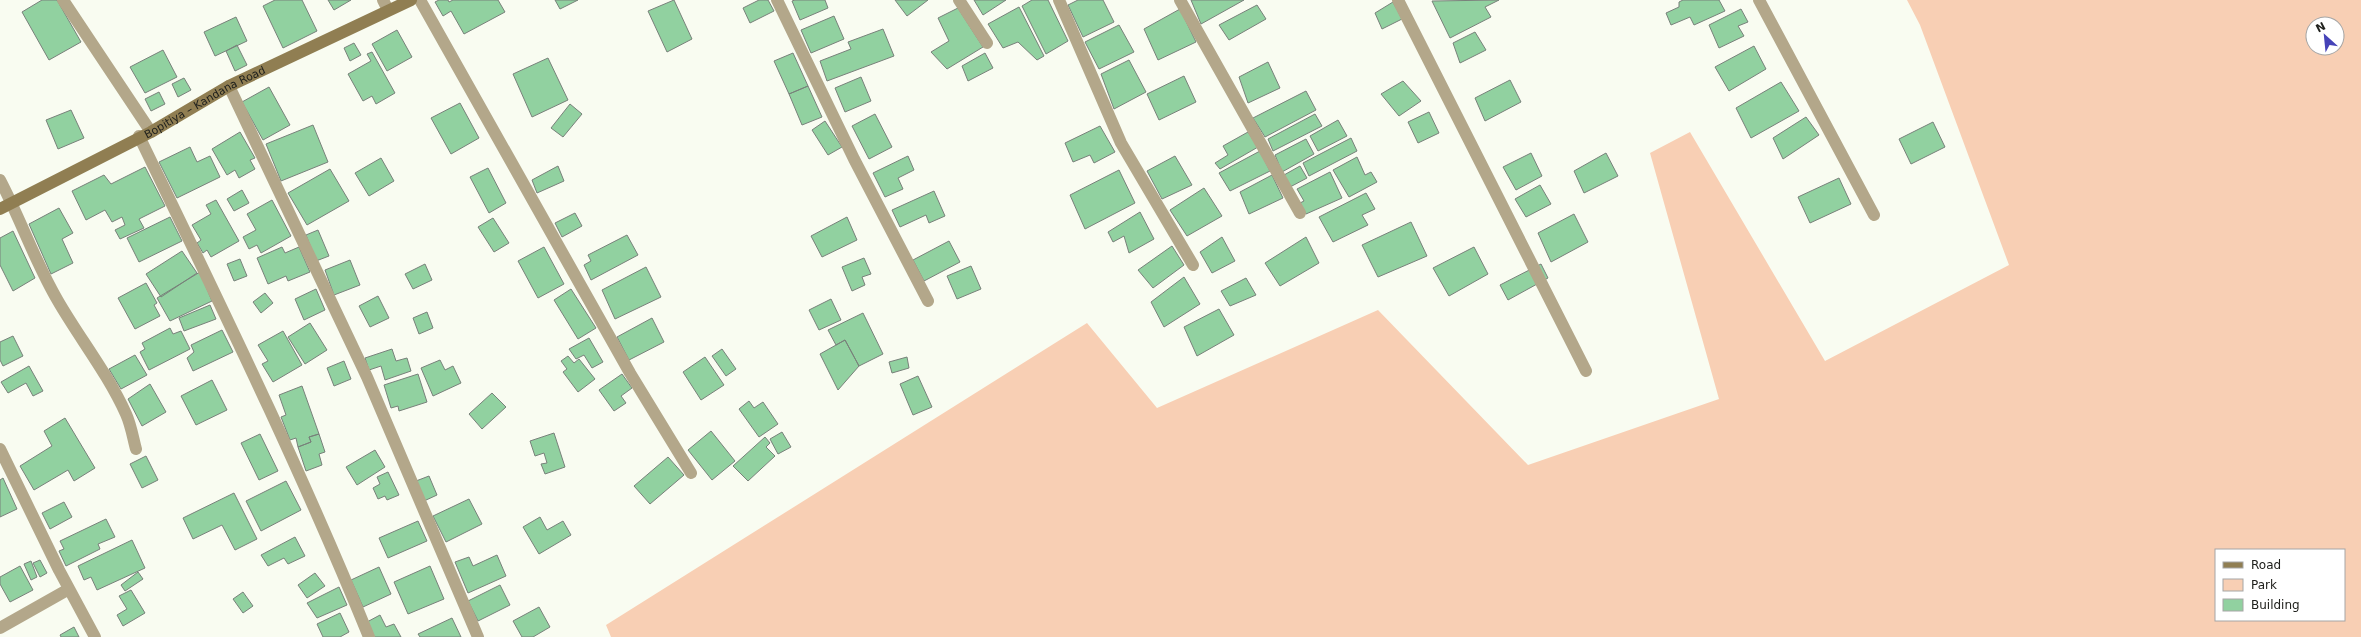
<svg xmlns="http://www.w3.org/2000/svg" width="2361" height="637" font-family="'DejaVu Sans',sans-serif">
	<rect width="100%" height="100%" fill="#f9fcf1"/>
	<!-- green -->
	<path fill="#f8cfb4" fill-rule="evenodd" d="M1907,0H2361V637H611L606,625L1087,323L1157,408L1378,310L1528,465L1719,399L1650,153L1690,132L1825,361L2009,265L1920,25ZM2313,24H2337V48H2313ZM2216,550H2344V620H2216Z"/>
	<!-- building -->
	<path fill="#91d1a0" stroke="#78817a" d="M42,0H57L81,42L49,60L22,12Z
		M275,0H302L317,31L283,48L263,6Z
		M328,0H351L334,10Z
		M439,0H448L449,2L453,0H498L505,12L464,34L451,11L443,16L435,2Z
		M555,0H578L560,9Z
		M674,0L692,39L667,52L648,11Z
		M759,0H768L774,11L750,23L743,8Z
		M795,0H825L828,8L800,20L792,1Z
		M895,0H928L907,16Z
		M974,0H1006L983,15Z
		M1032,0H1048L1068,41L1046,54L1022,6Z
		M1078,0H1103L1114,22L1083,37L1068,5Z
		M1191,0H1244L1201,24Z
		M1499,0L1485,7L1491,17L1450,38L1432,1Z
		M1683,0H1719L1725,11L1694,25L1690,17L1671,25L1666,13L1679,7V2Z
		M1393,2L1402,19L1382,29L1375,13Z
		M1257,5L1266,19L1229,40L1219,25Z
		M1019,7L1044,56L1037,60L1018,42L1003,48L988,24Z
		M958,8L983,47L947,69L931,52L949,41L938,18Z
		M1180,9L1196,42L1158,60L1144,29Z
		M1741,9L1748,22L1738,26L1744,36L1719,48L1709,25Z
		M834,16L844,39L811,53L801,30Z
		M236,17L247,41L215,56L204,32Z
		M1119,25L1134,52L1099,69L1085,42Z
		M883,29L894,56L827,81L820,61L851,49L848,42Z
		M397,30L412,57L387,71L372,44Z
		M1475,32L1486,50L1460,63L1453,43Z
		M354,43L361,55L350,61L344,48Z
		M237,45L247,65L235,71L226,51Z
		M1754,46L1766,69L1729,91L1715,67Z
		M163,50L177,77L145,93L130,67Z
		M372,52L395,93L376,104L372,96L363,101L348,74L371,61L367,54Z
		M793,53L808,86L789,94L774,61Z
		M985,53L993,68L968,81L962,66Z
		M548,58L568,100L532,117L513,74Z
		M1129,60L1146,92L1114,109L1101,74Z
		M1268,62L1280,88L1248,103L1239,77Z
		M1184,76L1196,102L1159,120L1147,94Z
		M861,77L871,101L845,112L835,88Z
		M184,78L191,90L178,97L172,84Z
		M1510,80L1521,102L1485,121L1475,98Z
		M1403,81L1421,101L1399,116L1381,94Z
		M1781,82L1799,111L1751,138L1736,108Z
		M808,86L822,117L802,125L789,94Z
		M269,87L290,125L263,140L242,102Z
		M1306,91L1316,110L1265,137L1253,118Z
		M159,92L165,104L151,111L145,99Z
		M460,103L479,138L451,154L431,118Z
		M570,104L582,114L563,137L551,128Z
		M71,110L84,138L58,149L46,120Z
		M1429,112L1439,133L1418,143L1408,122Z
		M875,114L892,147L869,159L852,126Z
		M1315,114L1322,126L1273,151L1268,139Z
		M1806,117L1819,135L1783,159L1773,138Z
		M1338,120L1347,136L1318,151L1310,136Z
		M825,121L842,147L828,155L812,130Z
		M1933,122L1945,147L1911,164L1899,139Z
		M313,125L328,162L281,181L266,144Z
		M1100,126L1115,152L1094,163L1090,155L1073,162L1065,143Z
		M240,132L255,158L250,160L255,169L239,178L235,170L227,175L212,149Z
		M1248,132L1258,147L1220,169L1215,163L1228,155L1223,146Z
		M1351,138L1357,151L1309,176L1303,163Z
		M1306,139L1314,154L1282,172L1275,155Z
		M190,147L197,162L210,156L220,177L177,198L159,162Z
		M1260,151L1270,171L1230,191L1219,173Z
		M1531,153L1542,176L1516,190L1503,167Z
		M1606,153L1618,176L1584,193L1574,171Z
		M908,156L914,170L898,178L903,189L885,197L873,173Z
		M1175,156L1192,185L1162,199L1147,171Z
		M1357,157L1365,175L1371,172L1377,182L1349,197L1333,170Z
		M381,158L394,181L369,196L355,173Z
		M558,166L564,181L537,193L532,180Z
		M1300,166L1307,178L1290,187L1284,175Z
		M145,167L165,206L139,219L144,228L120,239L115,230L125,225L122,217L112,222L105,210L86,220L72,191L104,175L111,184Z
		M488,168L506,203L489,213L470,177Z
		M330,169L349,201L307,225L288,193Z
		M1119,170L1135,203L1085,229L1070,195Z
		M1330,172L1342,198L1306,214L1300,203L1304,201L1297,189Z
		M1272,175L1283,198L1249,214L1240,192Z
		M1839,178L1851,204L1810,223L1798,197Z
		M1540,185L1551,204L1526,217L1515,199Z
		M1204,188L1222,216L1187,236L1170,210Z
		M242,190L249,203L234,211L227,199Z
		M934,191L945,216L929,223L926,215L900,227L892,210Z
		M1366,193L1375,209L1362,215L1368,225L1333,242L1319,217Z
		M216,200L239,241L211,257L207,250L203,253L197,243L201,240L192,225L211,214L206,205Z
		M272,200L291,236L261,253L257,245L249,249L243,237L256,230L247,214Z
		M59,208L73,233L62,239L73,263L51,274L29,224Z
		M1140,212L1154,239L1129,253L1124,236L1113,242L1108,232Z
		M575,213L582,226L562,237L555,223Z
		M1574,214L1588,242L1551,262L1538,233Z
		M170,217L182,241L139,262L127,238Z
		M847,217L857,240L822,257L811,236Z
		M493,218L509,243L494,252L478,227Z
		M1411,222L1427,256L1378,277L1362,245Z
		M318,230L329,256L316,261L306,235Z
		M13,231L35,278L13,291L0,265V238Z
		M627,235L638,255L591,280L584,265L591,261L588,255Z
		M1222,237L1235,261L1212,273L1200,252Z
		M1306,237L1319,263L1280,286L1265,263Z
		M949,241L960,262L924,281L913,260Z
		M1172,246L1184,265L1153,288L1138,270Z
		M282,247L285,253L299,247L310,272L288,281L286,276L268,284L257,258Z
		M544,247L564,284L538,298L518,261Z
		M1474,247L1488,274L1449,296L1433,268Z
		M182,251L197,273L161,297L146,274Z
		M864,258L871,274L862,277L865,285L852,291L842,267Z
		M240,259L247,276L234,281L227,264Z
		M350,260L360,285L334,295L325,270Z
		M425,264L432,280L413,289L405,274Z
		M1541,264L1548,278L1508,300L1500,285Z
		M971,266L981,289L957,299L947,276Z
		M646,267L661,297L615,319L602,290Z
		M200,272L212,301L170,321L157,298Z
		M1184,277L1200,304L1164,327L1151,302Z
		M1246,278L1256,295L1230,306L1221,291Z
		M146,283L157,303L154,305L160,316L135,329L118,298Z
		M316,289L325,310L304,320L295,299Z
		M571,289L596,328L578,339L554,300Z
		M265,293L273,303L261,313L253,302Z
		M378,296L389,318L370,327L359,306Z
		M831,299L841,320L819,330L809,310Z
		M210,305L216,319L184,331L179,318Z
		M1219,309L1234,335L1197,356L1184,327Z
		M427,312L433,328L419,334L413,318Z
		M863,313L883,354L859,366L845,340L836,345L828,330Z
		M652,318L664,342L629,360L617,337Z
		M310,323L327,350L305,364L288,337Z
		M170,328L173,334L181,331L190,349L149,370L140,352L145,349L142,343Z
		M222,330L233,352L193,371L187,358L194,352L191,345Z
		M283,331L302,365L273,382L262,364L268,361L258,345Z
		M13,336L23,356L3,366L0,360V342Z
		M589,338L603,362L592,368L584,355L576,359L569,349Z
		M845,340L859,366L838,390L820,354Z
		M392,349L396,361L407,358L411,371L385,380L381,366L369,370L365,358Z
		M722,349L736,369L726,376L712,356Z
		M135,355L147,375L121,389L109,369Z
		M568,356L574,363L579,359L595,379L578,392L563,372L567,369L561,361Z
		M705,357L724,385L701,400L683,372Z
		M907,357L909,368L892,373L889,362Z
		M440,360L445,370L453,366L461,383L433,396L421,368Z
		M344,361L351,379L334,386L327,368Z
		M29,366L43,391L33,396L26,383L8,393L1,382Z
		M418,374L427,402L399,411L398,406L391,408L384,385Z
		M622,374L632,388L621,396L626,403L614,411L599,390Z
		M918,376L932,407L913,415L900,384Z
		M212,380L227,410L196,425L181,396Z
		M150,384L166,412L142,426L128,399Z
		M302,386L319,434L309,437L311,442L298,447L296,438L290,440L281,417L286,415L279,395Z
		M492,393L506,407L482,429L469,414Z
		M749,401L754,408L763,402L778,424L759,437L739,409Z
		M65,418L95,468L74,481L68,470L34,490L20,466L52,446L44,431Z
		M711,431L735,461L712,480L688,450Z
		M782,432L791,447L778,454L770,439Z
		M554,433L565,467L545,474L541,464L547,463L544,453L535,456L530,441Z
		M260,434L278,471L259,480L241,443Z
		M319,434L325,452L319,454L322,465L306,471L298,447L311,442L309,437Z
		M765,437L770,443L766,447L775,456L748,481L733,466Z
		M375,450L385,467L357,485L346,467Z
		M146,456L158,480L142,488L130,464Z
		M668,457L684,475L650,504L634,486Z
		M388,472L399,495L387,500L385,496L378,499L373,488L380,484L377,477Z
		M429,476L437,495L424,501L416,481Z
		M3,478L17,509L0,517V480Z
		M286,481L301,510L261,531L246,501Z
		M234,493L257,539L235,550L222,525L193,539L183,518Z
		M469,499L482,524L446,542L433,516Z
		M64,502L72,517L50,529L42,513Z
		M540,517L547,530L563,521L571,535L539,554L523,527Z
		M106,519L115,537L98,544L100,549L66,566L59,551L64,549L60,541Z
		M418,521L427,541L388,558L379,538Z
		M295,537L305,556L288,564L284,558L268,566L261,555Z
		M132,540L145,568L97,590L91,577L84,580L78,566Z
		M497,555L506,576L468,593L455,562L469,557L473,566Z
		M40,560L47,573L40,577L33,563Z
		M31,561L37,577L31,580L24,564Z
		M20,566L33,590L10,602L0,584V577Z
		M430,566L444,599L408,614L394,582Z
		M379,567L391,594L363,607L351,580Z
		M138,572L143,579L125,591L121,585Z
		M315,573L325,586L307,598L298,585Z
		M500,585L510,605L478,621L468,601Z
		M339,587L347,605L317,618L307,603Z
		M131,590L145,613L123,626L117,615L127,609L119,596Z
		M243,592L253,606L243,613L233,599Z
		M539,607L550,627L533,637H522L513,621Z
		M340,613L349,632L340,637H323L317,624Z
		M380,615L386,627L394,624L401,637H374L367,622Z
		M452,618L461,637H420L418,634Z
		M74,627L79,637H61L60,635Z"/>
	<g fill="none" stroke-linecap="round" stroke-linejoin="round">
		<!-- street -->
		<path stroke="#b3a78a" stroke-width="12" d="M63,0L151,132
			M383,0L388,10
			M420,0L630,373L691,473
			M777,0L854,159L928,301
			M959,0L987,43
			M1059,0L1121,143L1193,265
			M1180,0L1300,213
			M1398,0L1586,371
			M1759,0L1874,215
			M229,86L367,377L478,637
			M139,136C219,302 300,467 369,637
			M0,180C21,220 35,262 58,301C80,339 108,374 126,414C131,425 133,438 136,449
			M0,449L59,570L95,637
			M0,628L69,589"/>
		<!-- secondary -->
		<path stroke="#907e52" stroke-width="12" id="s1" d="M0,209L151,132L229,86L411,0"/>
	</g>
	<g text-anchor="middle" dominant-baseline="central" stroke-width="4" stroke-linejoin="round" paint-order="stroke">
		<!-- street labels -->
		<g font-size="11" fill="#20211d" stroke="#fff">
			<text stroke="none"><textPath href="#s1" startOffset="231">Bopitiya – Kandana Road</textPath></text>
		</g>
	</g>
	<!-- legend -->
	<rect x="2215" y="549" width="130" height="72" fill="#ffffff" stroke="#a6a6a5"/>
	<rect x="2223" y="562" width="20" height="6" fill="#907e52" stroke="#a6a6a5"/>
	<text x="2251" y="569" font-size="12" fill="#20211d">Road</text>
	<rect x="2223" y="579" width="20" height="12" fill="#f8cfb4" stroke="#a6a6a5"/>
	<text x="2251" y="589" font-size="12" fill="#20211d">Park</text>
	<rect x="2223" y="599" width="20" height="12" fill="#91d1a0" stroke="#a6a6a5"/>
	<text x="2251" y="609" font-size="12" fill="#20211d">Building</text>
	<!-- north arrow -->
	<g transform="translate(2325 36) rotate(333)"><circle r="19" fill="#ffffff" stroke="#a6a6a5"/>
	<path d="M0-3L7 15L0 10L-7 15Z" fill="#4643b8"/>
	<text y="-6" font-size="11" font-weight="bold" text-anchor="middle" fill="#20211d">N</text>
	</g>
</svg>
